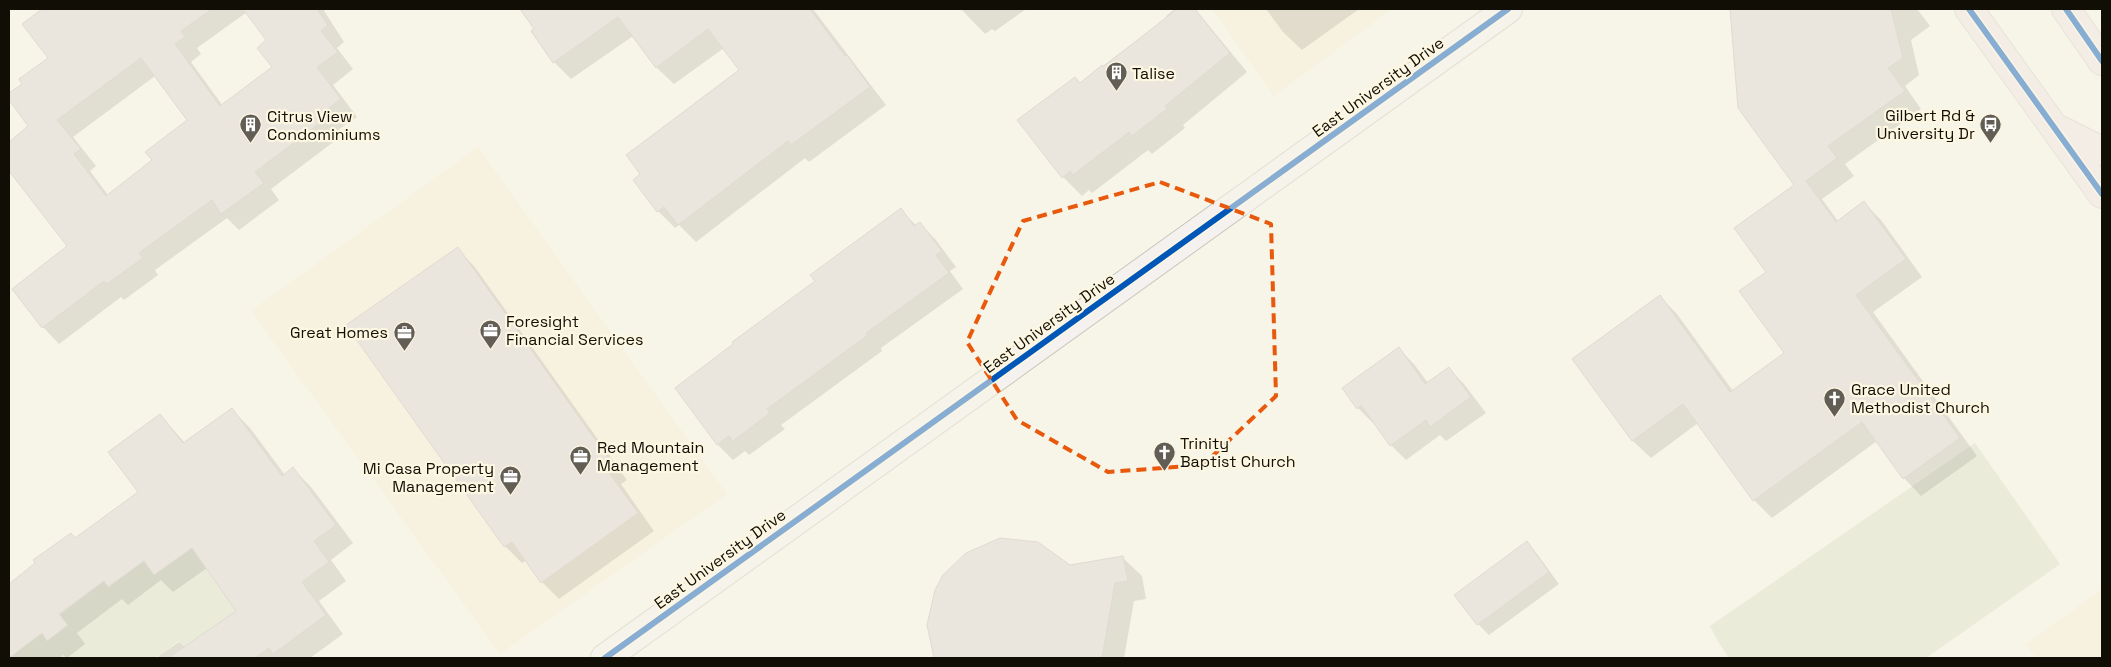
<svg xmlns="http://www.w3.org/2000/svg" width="2111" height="667" font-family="'Space Grotesk',sans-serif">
	<rect width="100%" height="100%" fill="#f7f4e8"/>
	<!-- built -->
	<path fill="#f7efd8" d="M1212,9H1392L1274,96Z
		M478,147L727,494L500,654L251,311Z
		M2102,589V658H2036L2026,644Z"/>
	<!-- green -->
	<path fill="#dae0c7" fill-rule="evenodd" d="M1975,443L2060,564L1926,658H1729L1719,643L1710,626Z
		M217,500L233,512L259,549L264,546L277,564L285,559L292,569L259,592L252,584L229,600L237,610L216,625L221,631L188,654L179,641L157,656L158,658H9L42,633L48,640L68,625L60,615L104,581L109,587L144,561L154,575L174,561L167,553L188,538L180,526ZM220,546L223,550L227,547L232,554L238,550L251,569L230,584L226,580L223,582L220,578L215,581L200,560Z"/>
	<!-- shadow -->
	<path fill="#0003" fill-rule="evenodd" d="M44,9H323L344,42L337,48L353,69L333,85L357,117L339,129L344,134L271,189L279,200L239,230L227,218L155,270L158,275L124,300L121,297L59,344L43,327L69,246L19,163L9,150V143L30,127L9,95L24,84L49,58L24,24ZM247,12L268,41L274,67L223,106L191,62L201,54L197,48ZM155,76L188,121L154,160L108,195L90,171L96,166L73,137Z
		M521,9H813L886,105L809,162L805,158L696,242L679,225L675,228L658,211L741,70L724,48L674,84L656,67L633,36L571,79L554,62L536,29Z
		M961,9H1026L995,31L992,29L985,34Z
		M1175,9H1195L1247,72L1183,125L1185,128L1152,154L1148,150L1092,193L1089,190L1082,196L1063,177L1080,83L1167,18L1166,16Z
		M1266,9H1359L1302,50L1283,32Z
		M1732,9H1917L1930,26L1911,40L1919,75L1905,86L1921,109L1845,164L1854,176L1822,199L1838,221L1864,203L1881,220L1922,277L1873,312L1977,456L1921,496L1904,478L1877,441L1772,518L1754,500L1698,423L1651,458L1633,441L1574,359L1660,297L1677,314L1733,391L1786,353L1767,273L1796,185L1739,107Z
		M900,210L917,226L920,224L935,239L956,267L950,271L963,289L881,348L882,351L781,425L785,429L749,455L745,451L733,460L717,444L817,281Z
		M457,249L474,266L627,480L621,484L654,531L559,599L542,582L527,560L522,563L505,546L348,326Z
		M1399,349L1414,364L1428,383L1449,369L1464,384L1486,413L1446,441L1440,435L1406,460L1391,445L1374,422L1373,423L1358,408Z
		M231,409L250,428L285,475L293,469L311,487L353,543L331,560L346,581L319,601L343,634L310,658H160L158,656L179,642L185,648L238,611L207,568L173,592L161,580L128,605L122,599L77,633L85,644L67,658L63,655L59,658H9V585L140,493L160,415L185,443Z
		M1526,543L1537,554L1559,584L1489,635L1478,624L1456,595Z
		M1123,558L1142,576L1146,599L1134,601L1124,658H936L928,625L1070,566Z"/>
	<!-- building -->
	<path fill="#dcd5d1" stroke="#c2bcb8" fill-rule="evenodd" d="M42,9H212L181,31L185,37L175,44L220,106L272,67L257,48L266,40L243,9H317L328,25L321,31L338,52L317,67L341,99L324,112L328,117L255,172L264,183L221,214L212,200L139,253L143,258L107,284L104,281L42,328L12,289L67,246L9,171V142L28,126L9,100V93L22,84L19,79L48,58L22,24ZM141,58L187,120L145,152L152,160L106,196L74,154L81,149L57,120Z
		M520,9H810L845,56L847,55L870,87L791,145L788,141L678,225L664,207L657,212L633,180L640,174L626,155L739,70L708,29L656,68L618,17L553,63L531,31L534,29Z
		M1177,9H1195L1230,53L1165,106L1167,109L1132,136L1129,132L1073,175L1070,171L1062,178L1017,120L1075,77L1080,83L1102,65L1103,67Z
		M1730,9H1891L1903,58L1888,68L1905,91L1828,146L1837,158L1806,181L1836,222L1864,201L1906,259L1856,295L1960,438L1903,479L1862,422L1753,501L1683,404L1632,441L1572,359L1660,295L1730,392L1784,353L1739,291L1766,272L1734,228L1794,185L1738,108Z
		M901,208L914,226L920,222L942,251L936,255L949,273L866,333L868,335L767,409L770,413L733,441L729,436L717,445L675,388L733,344L732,342L762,320L815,281L810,275Z
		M458,247L611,462L605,467L638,513L541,583L512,542L504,547L346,325Z
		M1399,347L1425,384L1449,367L1471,397L1430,427L1426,420L1390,446L1361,405L1357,409L1342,388Z
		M232,408L282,476L293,467L336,525L314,541L329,562L302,582L326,615L273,654L269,648L255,658H168L236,611L192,548L154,575L144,561L108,587L104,581L59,614L68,625L47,641L42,633L9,658V584L35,563L33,560L71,533L75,538L138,492L108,452L160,414L183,443Z
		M1000,538L1038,542L1070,565L1123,556L1128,581L1115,583L1102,658H934L927,625L935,590L943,575L966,553Z
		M1527,541L1549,572L1477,625L1454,595Z"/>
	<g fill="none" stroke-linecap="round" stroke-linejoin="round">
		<defs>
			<path id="secondary" d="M605,658L1508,9"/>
			<path id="primary" d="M1969,9L2102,194
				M2066,9L2102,61
				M2058,129L2102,151"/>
		</defs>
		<!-- secondary casing -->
		<use href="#secondary" stroke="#cac7bd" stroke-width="30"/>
		<!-- primary casing -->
		<use href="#primary" stroke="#d1d0ca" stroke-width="30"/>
		<!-- secondary -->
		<use href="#secondary" stroke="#f4f1ef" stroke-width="28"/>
		<!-- primary -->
		<use href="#primary" stroke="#ede5e2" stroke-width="28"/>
		<defs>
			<path id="cycleway" d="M1969,9L2102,194
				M2066,9L2102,61
				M605,658L1508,9"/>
		</defs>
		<!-- cycleway casing -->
		<use href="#cycleway" stroke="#fdf7e2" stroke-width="9"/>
		<!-- cycleway -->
		<use href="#cycleway" stroke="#0057b8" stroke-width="6"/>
	</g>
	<!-- marked area -->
	<path d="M0 0H2111V667H0ZM1160,182L1271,224L1276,396L1203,465L1108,472L1017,420L967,342L1023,221Z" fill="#f7f4e8" fill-opacity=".55" fill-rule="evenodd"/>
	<path fill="none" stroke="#e8590c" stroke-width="4" stroke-dasharray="10 6" stroke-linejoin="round" d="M1160,182L1271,224L1276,396L1203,465L1108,472L1017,420L967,342L1023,221Z"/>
	<!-- icons -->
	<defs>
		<symbol id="building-pin" viewBox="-11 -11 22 30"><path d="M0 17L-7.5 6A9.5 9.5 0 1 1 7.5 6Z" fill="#625e55" stroke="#fdf7e2"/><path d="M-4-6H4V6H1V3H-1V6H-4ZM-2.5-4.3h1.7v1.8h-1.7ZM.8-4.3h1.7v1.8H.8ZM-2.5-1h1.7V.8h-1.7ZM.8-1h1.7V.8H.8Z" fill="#fff"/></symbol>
		<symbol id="bus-pin" viewBox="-11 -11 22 30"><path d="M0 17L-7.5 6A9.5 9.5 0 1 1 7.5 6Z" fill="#625e55" stroke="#fdf7e2"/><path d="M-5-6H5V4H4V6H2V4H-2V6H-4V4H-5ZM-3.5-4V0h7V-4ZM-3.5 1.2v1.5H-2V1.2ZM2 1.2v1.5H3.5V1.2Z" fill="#fff"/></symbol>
		<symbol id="office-pin" viewBox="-11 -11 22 30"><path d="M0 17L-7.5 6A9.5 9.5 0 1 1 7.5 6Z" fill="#625e55" stroke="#fdf7e2"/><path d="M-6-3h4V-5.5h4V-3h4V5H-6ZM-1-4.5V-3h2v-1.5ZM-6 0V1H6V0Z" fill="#fff"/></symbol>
		<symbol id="church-pin" viewBox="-11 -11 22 30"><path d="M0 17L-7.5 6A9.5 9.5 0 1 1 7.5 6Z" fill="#625e55" stroke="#fdf7e2"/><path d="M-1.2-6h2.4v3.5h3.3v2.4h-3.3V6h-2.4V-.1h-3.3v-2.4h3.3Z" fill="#fff"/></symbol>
	</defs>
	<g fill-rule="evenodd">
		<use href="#building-pin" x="1104" y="60" width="25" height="34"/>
		<use href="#bus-pin" x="1978" y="112" width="25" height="34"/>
		<use href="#building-pin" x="238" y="112" width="25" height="34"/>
		<use href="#office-pin" x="478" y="318" width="25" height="34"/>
		<use href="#office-pin" x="392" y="320" width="25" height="34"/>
		<use href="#church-pin" x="1822" y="386" width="25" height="34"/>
		<use href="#church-pin" x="1152" y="440" width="25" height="34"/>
		<use href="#office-pin" x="568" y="444" width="25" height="34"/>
		<use href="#office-pin" x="498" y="464" width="25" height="34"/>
	</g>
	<g text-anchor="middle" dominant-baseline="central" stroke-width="4.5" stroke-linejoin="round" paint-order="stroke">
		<!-- poi labels -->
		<g font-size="16" fill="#110e06" stroke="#fdf7e2" text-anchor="start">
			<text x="1132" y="73">Talise</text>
			<text x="1975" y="115" text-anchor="end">Gilbert Rd &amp;<tspan x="1975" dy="18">University Dr</tspan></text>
			<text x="267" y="116">Citrus View<tspan x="267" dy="18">Condominiums</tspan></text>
			<text x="506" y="321">Foresight<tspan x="506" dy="18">Financial Services</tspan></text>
			<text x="388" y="332" text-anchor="end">Great Homes</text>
			<text x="1851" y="389">Grace United<tspan x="1851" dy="18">Methodist Church</tspan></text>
			<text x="1180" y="443">Trinity<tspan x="1180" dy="18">Baptist Church</tspan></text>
			<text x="597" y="447">Red Mountain<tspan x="597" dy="18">Management</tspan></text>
			<text x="494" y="468" text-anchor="end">Mi Casa Property<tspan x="494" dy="18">Management</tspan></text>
		</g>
		<!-- street labels -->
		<g font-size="16" fill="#110e06" stroke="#fdf7e2">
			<text transform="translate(1378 87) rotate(-36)">East University Drive</text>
			<text transform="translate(1049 323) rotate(-36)">East University Drive</text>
			<text transform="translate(720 559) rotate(-36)">East University Drive</text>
		</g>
	</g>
	<!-- border -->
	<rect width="2111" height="667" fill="none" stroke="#110e06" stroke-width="20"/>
</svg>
